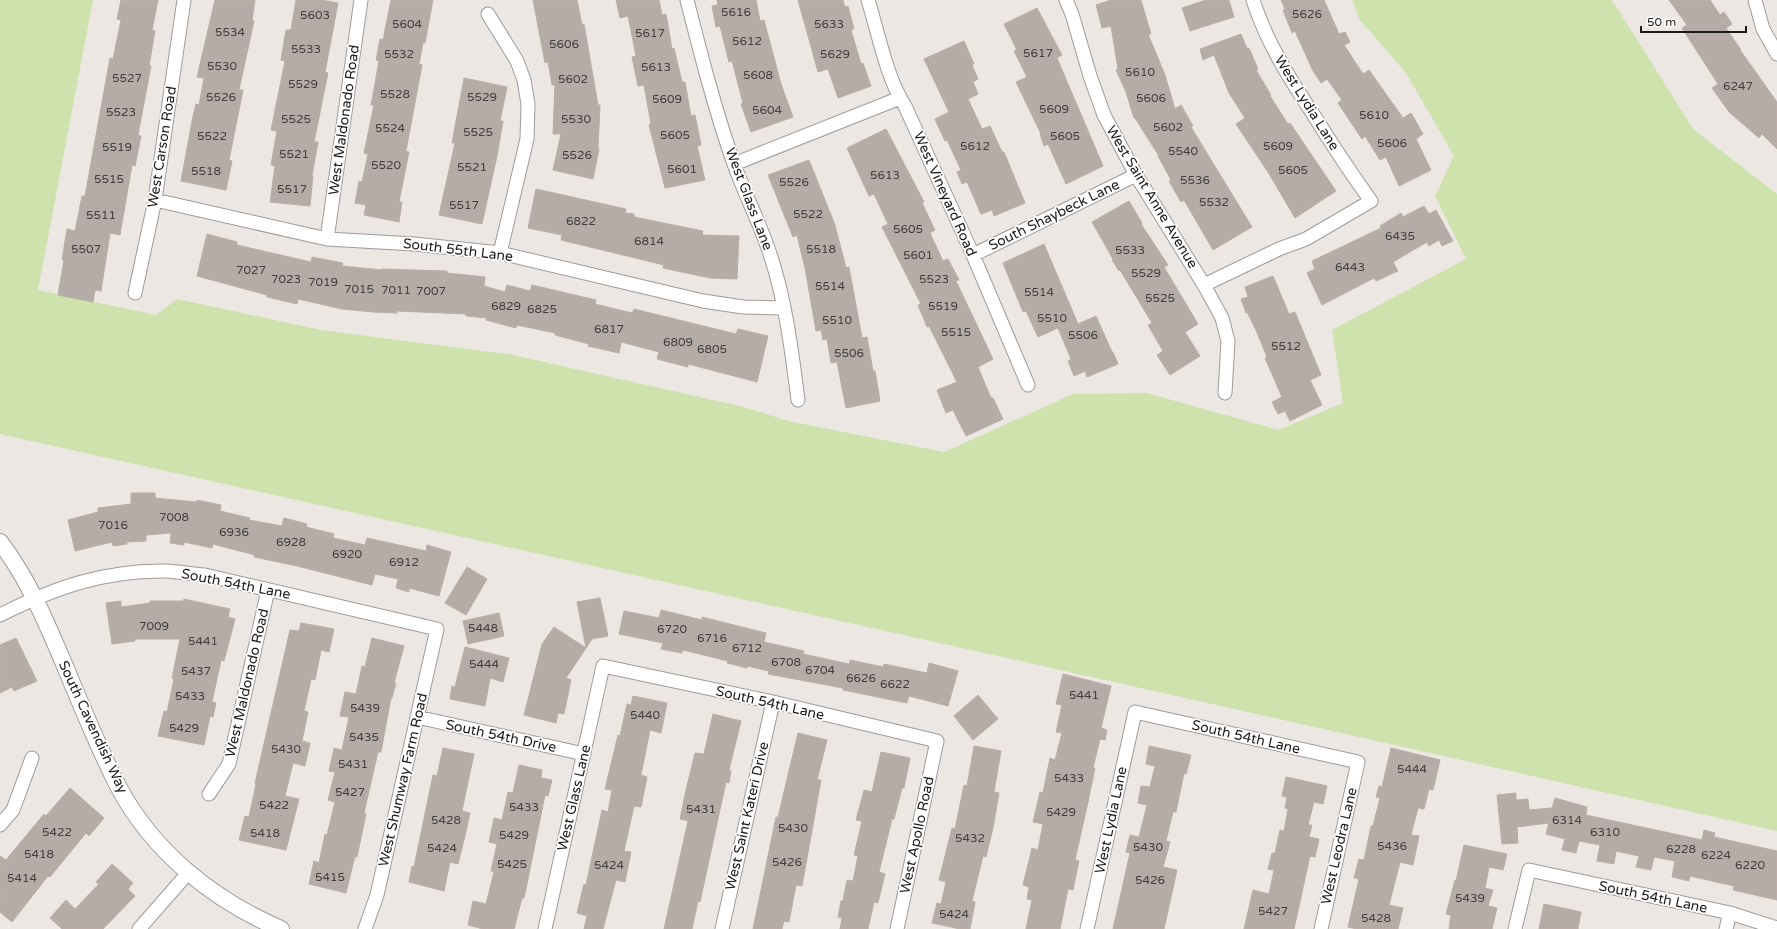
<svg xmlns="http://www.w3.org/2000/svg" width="1777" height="929" font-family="'Varela Round',sans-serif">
	<rect width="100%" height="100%" fill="#ece7e2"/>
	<!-- grass -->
	<path fill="#cde2ac" d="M0,0H93L38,290L156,315L177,299L321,330L513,355L744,407L788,421L944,452L1073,394L1147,393L1278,430L1343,403L1332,330L1466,259L1435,196L1454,156L1406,73L1360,20L1352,0H1612L1693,129L1777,194V831L1047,667L0,434Z"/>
	<!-- building -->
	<path fill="#b5aca8" stroke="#bcada6" d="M121,0H158L152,30L155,31L149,66H151L138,135L141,136L135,166L132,165L120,235L110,233L101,291L95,290L93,302L58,295L64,260H62L67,229L75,231L82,196H85L110,58L113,59L121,20L117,19Z
		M215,0H255L252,21H254L239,90H243L229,160L232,161L226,190L181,181L193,116L196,104L199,105L204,78L197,77Z
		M296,0H321L338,3L325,72L328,73L314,142H318L312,176H313L310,206L270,202L275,166L271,165L277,131L271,130L285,61L281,60L286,30H291Z
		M391,0H433L425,43H423L419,64L422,65L406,151L409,152L399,202H402L399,222L364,215L366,205L355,203L359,181L362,182L368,154L364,153L374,105H371L379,61L376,60L380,39L383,40Z
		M533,0H577L582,25L584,24L598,105H600L598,149H599L593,179L553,170L561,134H553L555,85H552L548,62L545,63Z
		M616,0H659L662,15L666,14L672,49L674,48L682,82H685L691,116L695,115L701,145L697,146L705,180L665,188L649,125L651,124L644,85L638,86L632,57L636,56L628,16L620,18Z
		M717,0H756L760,21L764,20L781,84L793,117L751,132L741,104L743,103L732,61L729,62L720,26L716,27L712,6L718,5Z
		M798,0H843L845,7L848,6L854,29L851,30L861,64L863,63L871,86L838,98L828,69L818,72Z
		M1111,0H1141L1151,34H1148L1165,75L1175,109L1181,105L1193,126L1191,127L1252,227L1213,250L1184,200L1181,202L1169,181L1171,180L1158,156H1159L1135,118H1134L1126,92L1116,70L1118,69L1111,26L1102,28L1096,5Z
		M1206,0H1229L1234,17L1190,31L1182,8Z
		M1281,0H1324L1339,34L1345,32L1350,42L1344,45L1363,74L1369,70L1403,118L1411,113L1423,134L1416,139L1431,170L1399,186L1386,157L1380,160L1365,136L1362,139L1338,103L1342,100L1327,79L1321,83L1313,71L1295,31L1292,33L1283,10L1285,9Z
		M1669,0H1710L1720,15L1724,12L1732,24L1726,28L1741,50H1740L1777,102V149L1762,134L1759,138L1729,112L1712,88L1718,84L1682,28L1687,25Z
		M1037,8L1062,55L1057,58L1103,166L1066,184L1048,144L1044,146L1040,134H1041L1016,82L1027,77L1014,51L1017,50L1004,24Z
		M1241,34L1247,49L1249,48L1258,69L1256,70L1271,95L1270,96L1288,124L1290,123L1336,191L1295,218L1268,172L1236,124L1245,118L1229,93L1214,55L1203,60L1200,49Z
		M964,41L974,64L972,65L978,79L973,82L978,94L968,99L982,129L990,126L1002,152H1004L1025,203L994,216L992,210L981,214L967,182L962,184L957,172L961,170L947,140L945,141L935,119L949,112L924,59Z
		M464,78L507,87L500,121H503L497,156L482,224L439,215L455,143H452Z
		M886,129L924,202L922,203L935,230L930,233L943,261L948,259L959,280L956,281L993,359L978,367L991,398H993L1003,419L966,436L953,410L946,413L937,390L957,382L929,326L927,327L918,305L921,304L882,227L888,224L874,194L869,196L847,148Z
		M809,160L835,225L846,268L849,267L862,338L867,337L873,371H875L880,401L846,408L837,362L831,363L827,339L823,340L821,330L816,331L805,268L797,235L793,237L768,175Z
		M536,189L626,209L625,213L634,214V217L703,231L702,235L739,236L737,279L710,278L663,268L664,265L561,240L562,235L528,228Z
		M1129,201L1142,223L1141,224L1168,265L1164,267L1198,324L1185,332L1200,356L1170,375L1157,355L1163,351L1148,325L1152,323L1120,270L1119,271L1112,260L1113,259L1092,222Z
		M1424,206L1429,214L1436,210L1453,241L1442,246L1439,240L1429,246L1427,242L1393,262L1398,271L1376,281L1374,278L1322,305L1307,273L1315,269L1312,261L1381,228L1380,226L1401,213L1403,217Z
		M207,234L237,242V245L311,262L312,257L343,263L342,266L382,270V269L447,271V273L485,277L484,286L505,292L507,285L530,291L532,285L596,300L595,304L632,313L634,309L736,334L738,329L768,336L757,382L688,364V367L657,359L659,352L621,342L619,353L588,346L589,344L555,335V333L517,325L516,328L486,320L487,318L466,316V314L397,311V313L373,312L342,309L298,299L297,304L267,297V295L197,276Z
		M1044,244L1078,324L1096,316L1112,352H1113L1118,364L1087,377L1085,371L1074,376L1068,361L1071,359L1058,328L1038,337L1026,311L1023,312L1003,263Z
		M1273,276L1289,314L1295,312L1321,375L1310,380L1322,405L1290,421L1285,411L1278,414L1272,402L1282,397L1265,358L1267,357L1256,330L1247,312L1246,313L1241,299L1248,297L1245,287Z
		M131,493H155V498L197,502V500L221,505L220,511L250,518L249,520L282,526L284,518L307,524L306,527L334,534L333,538L365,545L367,538L426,551L427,545L451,552L439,596L409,588V592L396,588L398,579L375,574L372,585L297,566L254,557L255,555L213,544L212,548L184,542V545L170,543L171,533L146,535V541L127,542V544L113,546L112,542L75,551L68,520L98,512V508L131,504Z
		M467,567L487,579L466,615L445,603Z
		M600,598L608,636L592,639L566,678L571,680L564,714L558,713L556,723L524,715L542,644L554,627L586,648L577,602Z
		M184,599L230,609L228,617L235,619L224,661L221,660L212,702L216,703L213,717L210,716L204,745L158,736L164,711L167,712L174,679L172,678L180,639H135V641L112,644L106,603L121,601V607L150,603V601H183Z
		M661,610L702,620V617L766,633L764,642L804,651L803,654L849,664L850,660L883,667L884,664L927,673L929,663L958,671L948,706L909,696L907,703L843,690V688L768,674L769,671L747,666V668L727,663L728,661L683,650L682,653L661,649L663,643L619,634L624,611L659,618Z
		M499,613L504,636L468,644L463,621Z
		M301,623L334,629L329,652L321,650L315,680L311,679L304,711L308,712L302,741L310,743L305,766L293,763L285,796L299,799L286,850L239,840L245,816L249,817L256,784L255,783L290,630L299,631Z
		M16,638L37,681L14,691L12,687L0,693V645Z
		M372,638L404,646L394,683H396L392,698H391L381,752H378L364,813L366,814L357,857L355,856L346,893L309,884L314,861L319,863L325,834L327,835L335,802L328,800L335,772L329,771L334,748L342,750L349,717L340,716L345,692L356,694L362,666L365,667Z
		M465,647L509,658L503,682L490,678L485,706L450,699L452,686L455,687Z
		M1063,674L1111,686L1101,728L1107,730L1105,740L1100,739L1093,768H1095L1088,802L1075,860L1079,861L1073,890L1068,889L1060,929H1026L1032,900L1027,899L1029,887L1023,885L1032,848L1038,850L1043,824L1033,822L1040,792L1043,793L1050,758L1055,760L1062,733L1056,732L1062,705L1056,704Z
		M978,695L998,719L973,740L954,716Z
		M633,696L667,703L661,733L650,730L641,775L647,777L641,807L634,806L624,851L631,852L625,882L616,880L603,929H584L587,916L577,913L584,884L586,885L602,810L608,812L612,790L605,789L618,735L620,736L627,704L631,705Z
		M713,714L741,721L729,770L731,771L729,783L726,782L700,902L698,901L692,929H664L688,821L680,819L686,790L695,753L704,754Z
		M798,733L827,740L817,780H821L802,886L796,885L789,922L784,921L782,929H753L776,817H778Z
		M974,746L1001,751L994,792L999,793L993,828L986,857L983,856L972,901L975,902L970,929H960L932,923L937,903L941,904L946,882L939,880L952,828L955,829L964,785L967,786Z
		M1149,746L1191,755L1186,774L1184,773L1176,812H1173L1166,841L1170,842L1163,867L1177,870L1164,929H1113L1130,853L1126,852L1130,835L1139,837L1147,805L1138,803L1141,786L1150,787L1155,766L1146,764Z
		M443,748L474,754L462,811L470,813L465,836L458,864L450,862L444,891L409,882L412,866L414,867L433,775L437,776Z
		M1391,748L1440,760L1433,790L1429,789L1424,809L1418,808L1411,835L1419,836L1413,865L1400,862L1389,905L1403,908L1398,929H1357L1348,927L1359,879L1354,878L1359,859L1364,860L1371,826H1373L1380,798L1376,797L1379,786L1382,787Z
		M881,752L910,758L904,788H902L894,819H892L879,872L885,874L878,903L874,902L868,929H840L842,918L838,917L841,901H843L847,880L853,881L858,856L854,855L862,821L856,820L864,790L872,792Z
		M519,765L542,770L541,778L552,780L548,796L545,795L528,879L524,898H522L514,929H483L468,925L473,901L486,904L494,872L491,871L497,844L489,842L494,818L502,820L508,792L513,793Z
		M1286,777L1327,786L1323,804L1314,802L1308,825H1312L1309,837L1319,839L1315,857L1310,856L1294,929H1244L1253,890L1269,894L1274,870L1268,869L1272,853H1275L1280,830L1284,831L1288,809L1285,808L1287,797L1282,796Z
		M70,788L104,818L89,836L86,833L50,877L48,876L12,922L0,912V856L6,860L44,814L46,816Z
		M1516,793V800L1528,799L1529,810L1552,808L1555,798L1587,807L1586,815L1702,840L1704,830L1715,833L1714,837L1777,851V900L1733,890L1734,886L1690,876L1689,881L1672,877L1675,861L1654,857L1651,870L1636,867L1639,856L1616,851L1614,864L1597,861L1600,845L1579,841L1576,853L1562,850L1565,839L1546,834L1549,823L1517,827L1518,843L1502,844L1497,795Z
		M1464,845L1507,854L1503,870L1489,867L1485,888L1493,890L1488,906L1497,908L1492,929H1449L1451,915L1446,914L1455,880L1456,881Z
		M112,864L133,883L128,889L135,896L103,929H62L50,918L66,900L75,909L99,884L96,882Z
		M1544,904L1581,912L1578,929H1539Z"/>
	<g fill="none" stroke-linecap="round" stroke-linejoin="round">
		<defs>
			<path id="minor" d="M687,0C701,55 715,110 734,164C745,195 761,225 771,257C786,303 792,353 798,400
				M868,0C878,32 887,79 905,106L973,255L1028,385
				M1066,0L1072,14L1090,76L1104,115L1136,175L1204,285L1222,318L1228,341L1225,393
				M1755,0L1763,29L1777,54
				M488,14L517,61L524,80L528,104L527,139L500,253
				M734,164L900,98
				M155,200L327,239L414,244L500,253L703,301L743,307L784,308
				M327,239L361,0
				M973,255L1136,175
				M1204,285L1279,249L1306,239L1371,201C1350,172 1331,143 1313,114C1289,78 1266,41 1253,0
				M135,293L155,200L184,0
				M0,615C54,588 104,570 166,571C179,572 192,574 205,575L437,629L377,895L365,929
				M417,717L584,754
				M209,794L229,764L268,590
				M0,825L13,810L32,758
				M139,929L188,873
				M545,929L603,666L773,702L937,741L897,929
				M722,929L773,702
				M1087,929L1135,712L1358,762L1321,929
				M1515,929L1529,870L1730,913L1777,928
				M1726,929L1730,913"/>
			<path id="tertiary" d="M0,542C28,579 44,617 62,659C80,702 97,745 118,786C153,852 213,900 281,929"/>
		</defs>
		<!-- minor casing -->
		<use href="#minor" stroke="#9c9c9c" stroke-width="15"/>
		<!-- tertiary casing -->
		<use href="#tertiary" stroke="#9c9c9c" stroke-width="18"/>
		<!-- minor -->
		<use href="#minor" stroke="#fff" stroke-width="13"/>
		<!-- tertiary -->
		<use href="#tertiary" stroke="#fff" stroke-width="16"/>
	</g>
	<g text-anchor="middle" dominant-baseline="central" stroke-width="3.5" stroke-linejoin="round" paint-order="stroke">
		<!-- number labels -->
		<g font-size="12" fill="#423f3e">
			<text x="736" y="12">5616</text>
			<text x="1307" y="14">5626</text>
			<text x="315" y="15">5603</text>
			<text x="407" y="24">5604</text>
			<text x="829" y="24">5633</text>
			<text x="230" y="32">5534</text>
			<text x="650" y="33">5617</text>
			<text x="747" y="41">5612</text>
			<text x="564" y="44">5606</text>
			<text x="306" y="49">5533</text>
			<text x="1038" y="53">5617</text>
			<text x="399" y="54">5532</text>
			<text x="835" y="54">5629</text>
			<text x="222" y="66">5530</text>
			<text x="656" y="67">5613</text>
			<text x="1140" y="72">5610</text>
			<text x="758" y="75">5608</text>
			<text x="127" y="78">5527</text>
			<text x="573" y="79">5602</text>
			<text x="303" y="84">5529</text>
			<text x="1738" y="86">6247</text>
			<text x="395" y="94">5528</text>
			<text x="221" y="97">5526</text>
			<text x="482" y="97">5529</text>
			<text x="1151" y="98">5606</text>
			<text x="667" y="99">5609</text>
			<text x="1054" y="109">5609</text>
			<text x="767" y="110">5604</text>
			<text x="121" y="112">5523</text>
			<text x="1374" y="115">5610</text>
			<text x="296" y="119">5525</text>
			<text x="576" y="119">5530</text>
			<text x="1168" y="127">5602</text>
			<text x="390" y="128">5524</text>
			<text x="478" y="132">5525</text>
			<text x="675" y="135">5605</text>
			<text x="212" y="136">5522</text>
			<text x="1065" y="136">5605</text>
			<text x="1392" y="143">5606</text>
			<text x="975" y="146">5612</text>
			<text x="1278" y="146">5609</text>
			<text x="117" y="147">5519</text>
			<text x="1183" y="151">5540</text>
			<text x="294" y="154">5521</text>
			<text x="577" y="155">5526</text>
			<text x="386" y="165">5520</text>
			<text x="472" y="167">5521</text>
			<text x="682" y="169">5601</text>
			<text x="1293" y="170">5605</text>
			<text x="206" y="171">5518</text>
			<text x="885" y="175">5613</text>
			<text x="109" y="179">5515</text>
			<text x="1195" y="180">5536</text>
			<text x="794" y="182">5526</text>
			<text x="292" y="189">5517</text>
			<text x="1214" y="202">5532</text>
			<text x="464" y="205">5517</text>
			<text x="808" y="214">5522</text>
			<text x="101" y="215">5511</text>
			<text x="581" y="221">6822</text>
			<text x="908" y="229">5605</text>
			<text x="1400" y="236">6435</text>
			<text x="649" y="241">6814</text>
			<text x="86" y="249">5507</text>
			<text x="821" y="249">5518</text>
			<text x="1130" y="250">5533</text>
			<text x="918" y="255">5601</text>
			<text x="1350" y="267">6443</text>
			<text x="251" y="270">7027</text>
			<text x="1146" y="273">5529</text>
			<text x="286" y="279">7023</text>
			<text x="934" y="279">5523</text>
			<text x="323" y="282">7019</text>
			<text x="830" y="286">5514</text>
			<text x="359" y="289">7015</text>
			<text x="396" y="290">7011</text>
			<text x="431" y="291">7007</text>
			<text x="1039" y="292">5514</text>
			<text x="1160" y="298">5525</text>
			<text x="506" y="306">6829</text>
			<text x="943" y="306">5519</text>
			<text x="542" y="309">6825</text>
			<text x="1052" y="318">5510</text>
			<text x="837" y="320">5510</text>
			<text x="609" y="329">6817</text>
			<text x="956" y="332">5515</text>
			<text x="1083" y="335">5506</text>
			<text x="678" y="342">6809</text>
			<text x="1286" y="346">5512</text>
			<text x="712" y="349">6805</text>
			<text x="849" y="353">5506</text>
			<text x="174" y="517">7008</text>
			<text x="113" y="525">7016</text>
			<text x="234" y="532">6936</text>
			<text x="291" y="542">6928</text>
			<text x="347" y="554">6920</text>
			<text x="404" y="562">6912</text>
			<text x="154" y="626">7009</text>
			<text x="483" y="628">5448</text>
			<text x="672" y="629">6720</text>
			<text x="712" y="638">6716</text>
			<text x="203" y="641">5441</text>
			<text x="747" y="648">6712</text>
			<text x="786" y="662">6708</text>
			<text x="484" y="664">5444</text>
			<text x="820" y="670">6704</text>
			<text x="196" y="671">5437</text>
			<text x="861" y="678">6626</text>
			<text x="895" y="684">6622</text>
			<text x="1084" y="695">5441</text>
			<text x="190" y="696">5433</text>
			<text x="365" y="708">5439</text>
			<text x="645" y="715">5440</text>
			<text x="184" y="728">5429</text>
			<text x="364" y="737">5435</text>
			<text x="286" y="749">5430</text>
			<text x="353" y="764">5431</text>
			<text x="1412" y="769">5444</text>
			<text x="1069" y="778">5433</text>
			<text x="350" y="792">5427</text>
			<text x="274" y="805">5422</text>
			<text x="524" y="807">5433</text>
			<text x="701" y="809">5431</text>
			<text x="1061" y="812">5429</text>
			<text x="446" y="820">5428</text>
			<text x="1567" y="820">6314</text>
			<text x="793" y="828">5430</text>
			<text x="57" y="832">5422</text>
			<text x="1605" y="832">6310</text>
			<text x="265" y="833">5418</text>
			<text x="514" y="835">5429</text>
			<text x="970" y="838">5432</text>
			<text x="1392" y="846">5436</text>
			<text x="1148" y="847">5430</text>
			<text x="442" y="848">5424</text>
			<text x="1681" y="849">6228</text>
			<text x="39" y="854">5418</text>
			<text x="1716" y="855">6224</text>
			<text x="787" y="862">5426</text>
			<text x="512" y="864">5425</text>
			<text x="609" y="865">5424</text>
			<text x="1750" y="865">6220</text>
			<text x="330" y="877">5415</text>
			<text x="22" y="878">5414</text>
			<text x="1150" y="880">5426</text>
			<text x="1470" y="898">5439</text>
			<text x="1273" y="911">5427</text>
			<text x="954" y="914">5424</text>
			<text x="1376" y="918">5428</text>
		</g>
		<!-- street labels -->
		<g font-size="14" fill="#1b1b1b" stroke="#fff">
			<text transform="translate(1307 103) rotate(58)">West Lydia Lane</text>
			<text transform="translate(344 120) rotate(-82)">West Maldonado Road</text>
			<text transform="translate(162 147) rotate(-81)">West Carson Road</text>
			<text transform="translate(945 194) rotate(66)">West Vineyard Road</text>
			<text transform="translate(1152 197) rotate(59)">West Saint Anne Avenue</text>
			<text transform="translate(749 199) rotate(69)">West Glass Lane</text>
			<text transform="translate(1054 215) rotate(-26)">South Shaybeck Lane</text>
			<text transform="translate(458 250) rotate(7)">South 55th Lane</text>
			<text transform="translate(236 584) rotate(11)">South 54th Lane</text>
			<text transform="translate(247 683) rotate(-77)">West Maldonado Road</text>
			<text transform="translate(770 703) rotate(13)">South 54th Lane</text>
			<text transform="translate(93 727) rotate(65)">South Cavendish Way</text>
			<text transform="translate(501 736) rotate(12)">South 54th Drive</text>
			<text transform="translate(1246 737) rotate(13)">South 54th Lane</text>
			<text transform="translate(403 780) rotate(-77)">West Shumway Farm Road</text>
			<text transform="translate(574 798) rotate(-77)">West Glass Lane</text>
			<text transform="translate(747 816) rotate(-77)">West Saint Kateri Drive</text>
			<text transform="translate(1111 820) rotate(-78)">West Lydia Lane</text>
			<text transform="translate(917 835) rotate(-78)">West Apollo Road</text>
			<text transform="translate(1339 846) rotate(-77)">West Leodra Lane</text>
			<text transform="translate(1653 897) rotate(12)">South 54th Lane</text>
		</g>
	</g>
	<!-- scale -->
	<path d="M1641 26v6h105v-6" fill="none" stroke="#1b1b1b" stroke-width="2"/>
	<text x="1647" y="26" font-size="12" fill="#1b1b1b" stroke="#ffffff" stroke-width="3" paint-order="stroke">50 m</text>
</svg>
